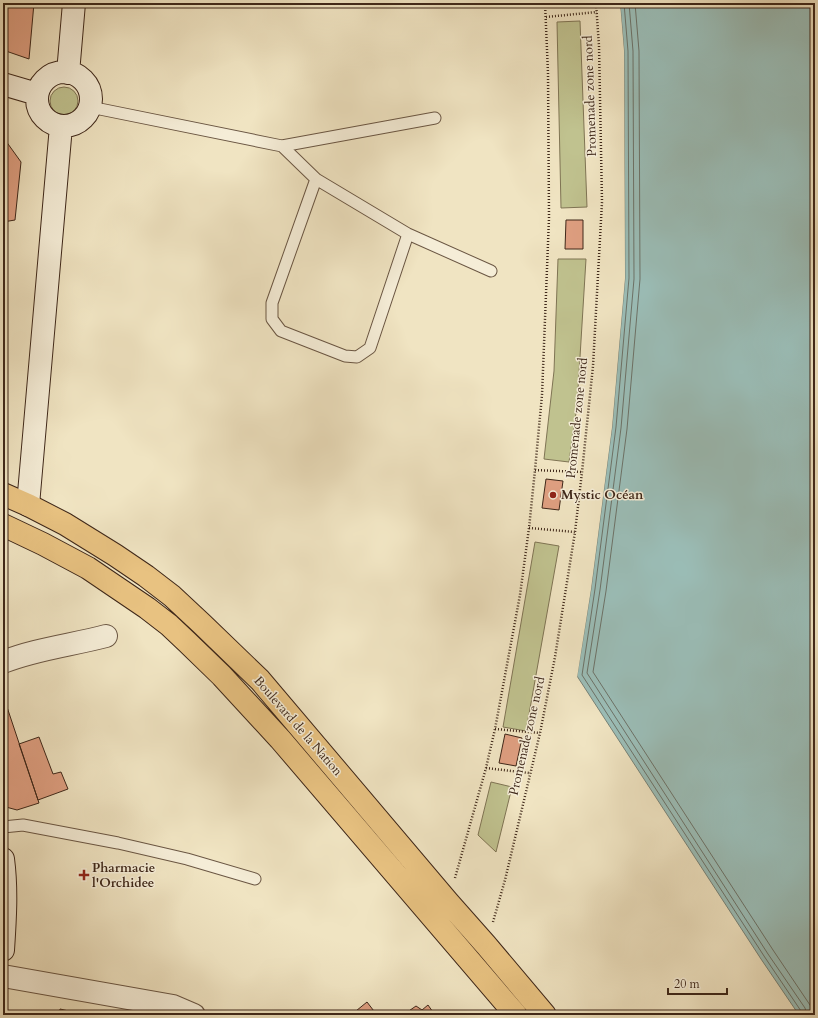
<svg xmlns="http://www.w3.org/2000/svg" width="818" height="1018" font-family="Cardo,serif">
	<rect width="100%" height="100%" fill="#f0e4c2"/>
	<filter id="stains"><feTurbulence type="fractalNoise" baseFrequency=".005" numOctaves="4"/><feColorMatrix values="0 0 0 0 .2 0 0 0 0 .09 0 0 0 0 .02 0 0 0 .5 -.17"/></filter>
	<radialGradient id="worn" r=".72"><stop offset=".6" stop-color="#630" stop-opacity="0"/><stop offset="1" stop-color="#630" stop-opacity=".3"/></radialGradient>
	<!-- green -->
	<path fill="#c0c28f" stroke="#7f7454" d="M580,21L587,207L561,208L557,22Z
		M50 101a14 14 0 1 1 28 0a14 14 0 1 1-28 0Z
		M558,259H586L577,406L569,462L544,459L554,371Z
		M535,542L559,546L526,731L503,727Z
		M491,782L512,787L496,852L478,835Z"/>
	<!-- water -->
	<path fill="#9bbeb8" stroke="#768278" d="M620,3H815V1015H799L761,959L577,676L591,589L612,427L625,278L624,51Z"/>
	<!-- pier -->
	<path fill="#f0e4c2" d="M618,3H620L624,51L625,278L612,427L591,589L577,678L575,675L589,588L610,426L623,278L622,51Z"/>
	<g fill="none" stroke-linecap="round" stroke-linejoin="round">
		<!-- shore -->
		<path stroke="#6c7268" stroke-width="1" d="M624,3L628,51L629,278L616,427L595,589L582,675L764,956L801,1011L802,1015
			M629,3L633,51L634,279L621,428L600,590L587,673L768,954L805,1008L807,1015
			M635,3L639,51L640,279L627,429L606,591L593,672L773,950L810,1005L813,1010V1015"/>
	</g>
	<!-- building -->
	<path fill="#df9f81" stroke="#3e2719" d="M3,3H34L29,59L3,50Z
		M3,137L21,162L15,220L3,222Z
		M566,220H583V249H565Z
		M546,479L563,481L559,510L542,508Z
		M3,695L39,803L17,810L6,807L3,804Z
		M505,734L522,738L516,766L499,763Z
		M39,737L53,774L61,772L68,789L38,800L19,744Z
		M367,1002L377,1015H351Z
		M428,1005L435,1015H403L416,1006L422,1010Z
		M60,1009L86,1015H39V1011L59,1015Z"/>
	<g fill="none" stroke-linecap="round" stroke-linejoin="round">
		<defs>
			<path id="lane" d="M90,107L282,146L316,179L408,234L491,271
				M282,146L435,118
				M316,179L272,303V319L281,331L345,356L357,357L370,348L408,234
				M3,827L23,825L118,843L187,859L255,879"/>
			<path id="street" d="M3,662C35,649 72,645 106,636
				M3,976L173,1006L194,1015"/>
			<path id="secondary" d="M37 99a27 27 0 1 1 54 0a27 27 0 1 1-54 0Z
				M68,73L74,3
				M3,84L37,94
				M28,505L61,126
				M3,859C7,889 5,920 3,950"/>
			<path id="primary" d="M3,494L28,505L65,524L115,555L146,576L172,596L202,624L260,680L448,902L486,945L545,1015
				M3,525L43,544L88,568L147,608L169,625L187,642L222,676L280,739L516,1015"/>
		</defs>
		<!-- lane casing -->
		<use href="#lane" stroke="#6a5643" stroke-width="13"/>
		<!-- street casing -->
		<use href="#street" stroke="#6a5643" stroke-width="24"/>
		<!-- secondary casing -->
		<use href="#secondary" stroke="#3e2719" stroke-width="24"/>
		<!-- primary casing -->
		<use href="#primary" stroke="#3e2719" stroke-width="24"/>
		<!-- path -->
		<path stroke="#3e2719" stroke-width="2.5" stroke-dasharray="1 2" stroke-linecap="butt" d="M546,17L597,12
			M535,470L582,472
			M529,528L575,532
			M495,729L540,733
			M486,768L529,773
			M455,878L486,768L495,729L520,595L529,528L535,470L542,395L549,218L548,73L545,3
			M493,922L505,880L540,733L555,657L575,532L582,472L593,366L602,202L599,46L596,3"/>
		<!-- lane -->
		<use href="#lane" stroke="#f5edd7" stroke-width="11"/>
		<!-- street -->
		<use href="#street" stroke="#f5edd7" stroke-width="22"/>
		<!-- secondary -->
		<use href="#secondary" stroke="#f5edd7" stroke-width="22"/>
		<!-- primary -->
		<use href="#primary" stroke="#e8c281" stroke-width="22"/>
	</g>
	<!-- markers -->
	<g fill="#8f2418" stroke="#f5edd7" stroke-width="1.5">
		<circle cx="553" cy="495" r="4"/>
		<path d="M82 869h4v4h4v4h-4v4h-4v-4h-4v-4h4z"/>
	</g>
	<g text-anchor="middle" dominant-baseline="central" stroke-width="3" stroke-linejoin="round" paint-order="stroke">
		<!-- street labels -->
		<g font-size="13" fill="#3e2719" stroke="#f5edd7">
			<text transform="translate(590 96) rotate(-92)">Promenade zone nord</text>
			<text transform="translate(577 418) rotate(-84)">Promenade zone nord</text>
			<text transform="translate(298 726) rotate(49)">Boulevard de la Nation</text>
			<text transform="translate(527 736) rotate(-77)">Promenade zone nord</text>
		</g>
		<!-- poi labels -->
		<g font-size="13" font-weight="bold" fill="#3e2719" stroke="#f5edd7" text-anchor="start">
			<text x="561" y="495">Mystic Océan</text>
			<text x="92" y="868">Pharmacie<tspan x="92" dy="15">l'Orchidee</tspan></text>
		</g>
	</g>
	<!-- margin -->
	<rect width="818" height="1018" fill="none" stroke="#f0e4c2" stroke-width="16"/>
	<rect x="4" y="4" width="810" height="1010" fill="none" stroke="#3e2719" stroke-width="2"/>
	<rect x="8" y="8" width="802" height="1002" fill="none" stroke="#3e2719"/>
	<!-- scale -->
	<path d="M668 988v6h59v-6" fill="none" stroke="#3e2719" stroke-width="2"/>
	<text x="674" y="988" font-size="12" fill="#3e2719" stroke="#f5edd7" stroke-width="3" paint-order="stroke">20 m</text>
	<rect width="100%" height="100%" filter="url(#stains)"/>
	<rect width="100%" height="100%" fill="url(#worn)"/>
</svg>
